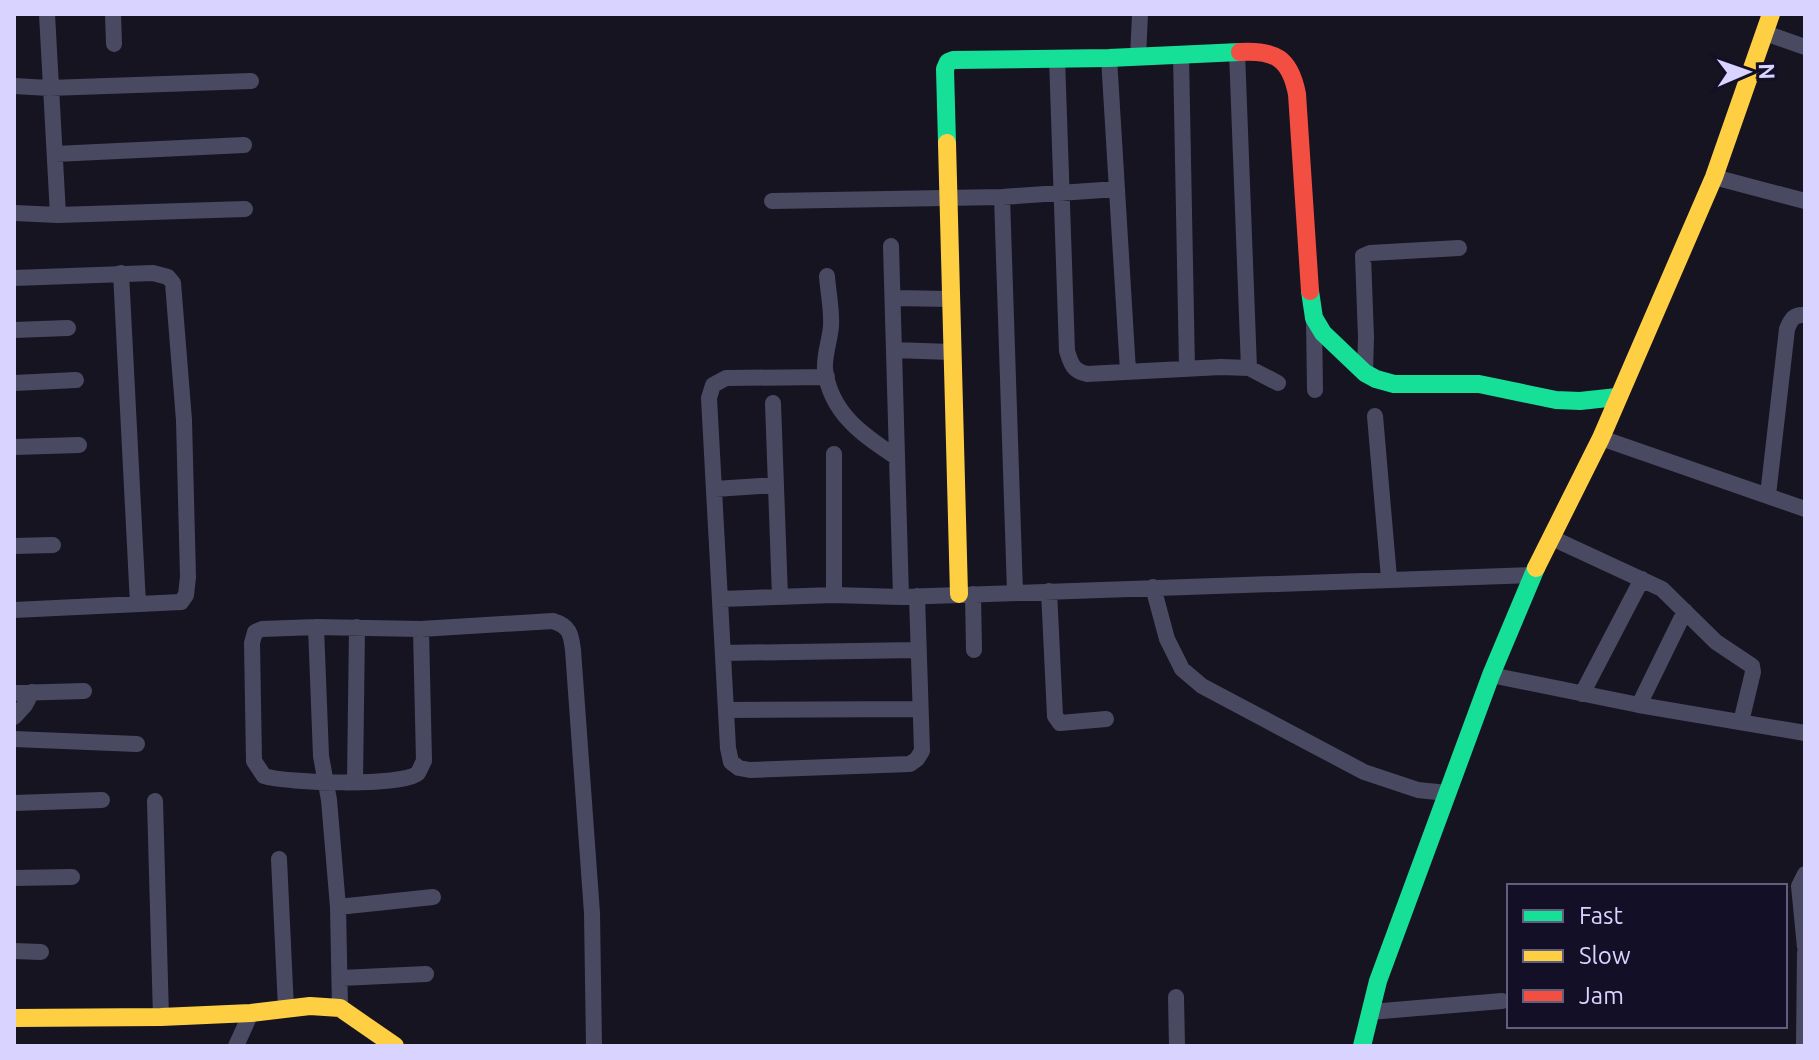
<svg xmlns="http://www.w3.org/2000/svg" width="1819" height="1060" font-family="Ubuntu,sans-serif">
	<rect width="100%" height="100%" fill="#161421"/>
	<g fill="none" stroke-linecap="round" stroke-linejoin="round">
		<!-- street -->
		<path stroke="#4a4962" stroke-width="16" d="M47,14L58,215
			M113,14L114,44
			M1765,33L1805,47
			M1237,52L1249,368
			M1181,55L1187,368
			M1138,57L1140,14
			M1057,58L1067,351C1071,364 1073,371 1087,374L1221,367L1249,368L1278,383
			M1109,58L1128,371
			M14,86L49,88L251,81
			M55,154L244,145
			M1714,177L1805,201
			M1002,197L1015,592
			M772,201L1002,197L1117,189
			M14,213L58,215L245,209
			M891,246L901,597
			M121,273L138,604
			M827,276C828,292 832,309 831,326C830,340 824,355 825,369C830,413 863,435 896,457
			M14,278L153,273L168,277L173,283L184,420L188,577L186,595L181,602L14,610
			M893,298L950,299
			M1314,320L1315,390
			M14,330L68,328
			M894,350L951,352
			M1365,373L1366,337L1363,256L1370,253L1459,248
			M827,377L726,378L713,385L709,398L728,748L731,762L739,768L750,770L910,764L917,759L922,751L917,596
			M14,383L76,380
			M773,403L780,597
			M1375,416L1389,578
			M1601,438L1805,509
			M14,447L79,445
			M715,489L776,485
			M1768,495L1787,329C1791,319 1794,314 1805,315
			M1552,538L1662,589L1716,642L1752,666L1753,672L1741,722
			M14,546L53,545
			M1153,587L1167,639L1182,669L1202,686L1364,772L1418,790L1447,793
			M1049,591L1055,716L1060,723L1106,719
			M973,594L974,650
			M834,595V454
			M721,599L834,595L901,597L1533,575
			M316,627L321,756L329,800L338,907L340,1008
			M421,629L424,761C423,762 419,772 418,773C404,787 285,783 264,776L254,761L252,643L255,632L262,629L316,627L421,629L553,621C569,626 571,633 573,650L592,913L594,1046
			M723,653L918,650
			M1491,675L1639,705L1805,733
			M14,693L84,691
			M1582,694L1642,579
			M1639,705L1685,611
			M726,710L920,709
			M14,717L25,705L32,692
			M14,739L137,744
			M355,782L357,627
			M155,801L161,1017
			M14,803L102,800
			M279,859L286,1009
			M1805,874L1799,886L1805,947
			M14,878L72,877
			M338,907L433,897
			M14,951L41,952
			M341,978L426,974
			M1176,997L1177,1046
			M1370,1012L1502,1001
			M236,1046L251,1013
			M1804,1046L1805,953"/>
		<!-- fast -->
		<path stroke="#16e098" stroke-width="18" d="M947,143L945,69L948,62L953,60L1109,58L1240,52
			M1310,291L1314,318L1323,333L1365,373L1376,379L1394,384H1479L1556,400L1580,401L1617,397
			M1362,1046L1378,981L1491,675L1536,568"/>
		<!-- slow -->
		<path stroke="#ffcf43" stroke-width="18" d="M947,143L959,594
			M1536,568L1601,438L1714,177L1771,14
			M14,1018L161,1017L251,1013L310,1006L340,1008L395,1046"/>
		<!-- jam -->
		<path stroke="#f24e42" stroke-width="18" d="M1240,52C1275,50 1290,58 1297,94L1310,291"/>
	</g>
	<!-- border -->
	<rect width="1819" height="1060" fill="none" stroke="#d9d4ff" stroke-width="32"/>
	<!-- legend -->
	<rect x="1507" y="884" width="280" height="144" fill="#130f26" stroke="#625e7d" stroke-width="2"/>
	<rect x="1523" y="910" width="40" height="12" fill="#16e098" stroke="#625e7d" stroke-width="2"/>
	<text x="1579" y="924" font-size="24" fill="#d9d4ff">Fast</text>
	<rect x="1523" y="950" width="40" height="12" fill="#ffcf43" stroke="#625e7d" stroke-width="2"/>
	<text x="1579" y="964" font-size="24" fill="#d9d4ff">Slow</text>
	<rect x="1523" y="990" width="40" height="12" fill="#f24e42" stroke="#625e7d" stroke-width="2"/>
	<text x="1579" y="1004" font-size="24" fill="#d9d4ff">Jam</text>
	<!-- north arrow -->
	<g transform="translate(1747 72) rotate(88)" stroke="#130f26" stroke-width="6" paint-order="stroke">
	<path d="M0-6L14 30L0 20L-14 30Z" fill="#d9d4ff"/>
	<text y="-12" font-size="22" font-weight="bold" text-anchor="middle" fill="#d9d4ff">N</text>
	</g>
</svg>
